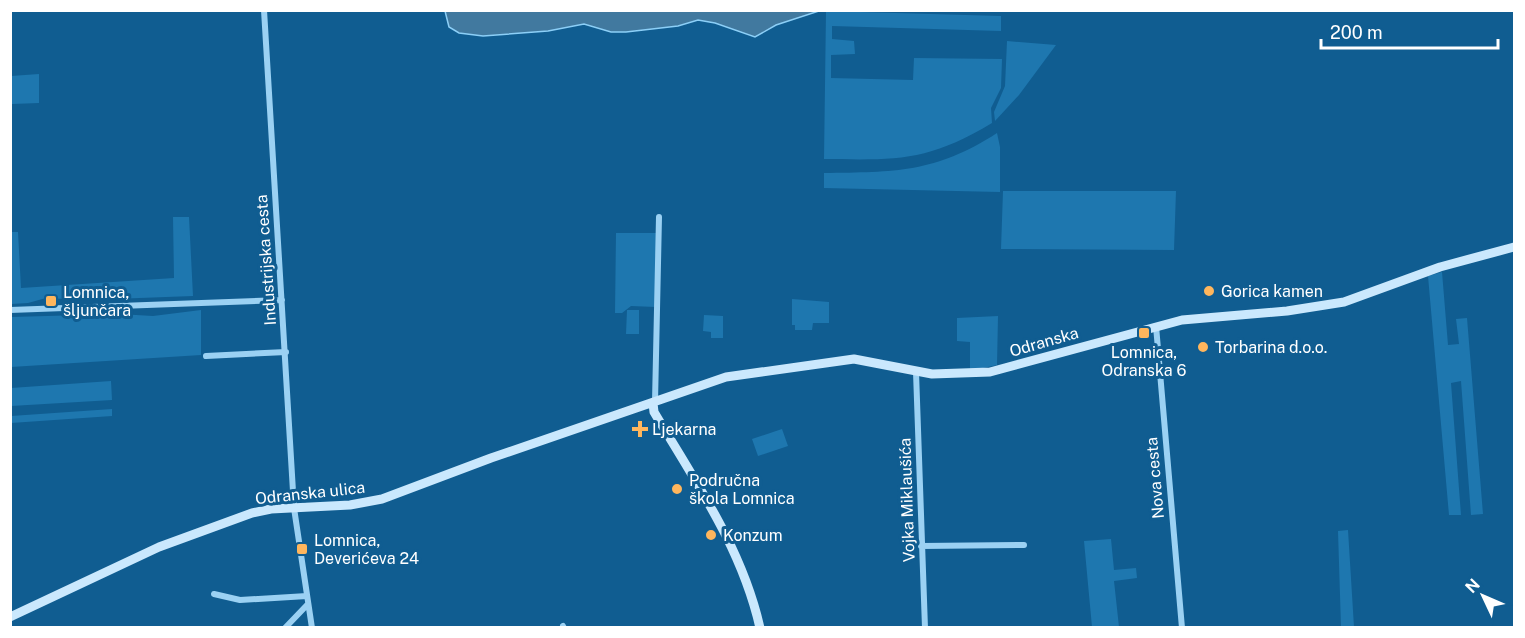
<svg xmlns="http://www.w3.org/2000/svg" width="1525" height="638" font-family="'Public Sans',sans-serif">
	<rect width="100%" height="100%" fill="#105d91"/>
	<!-- green -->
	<path fill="#1e77af" d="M826,11L1001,16V31L832,26V39L854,41L855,54L831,55V78L913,80L914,58L1002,59L1001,88L991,108L992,123C927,162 897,160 824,159Z
		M1007,41L1056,45L1019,95L995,121L994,112L1005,86Z
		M39,74V103L12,104L11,76Z
		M997,133L1000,147V192L824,188V173C895,172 935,173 997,133Z
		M1003,191H1176L1174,250L1001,249Z
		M173,217H189L193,296L86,300L46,298L28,303L11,304V232H18L21,288L174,278Z
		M616,233H657L656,307L631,306L622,313H615Z
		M1442,272L1448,345L1459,344L1456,319L1467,318L1483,514L1471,515L1461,381L1451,383L1461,515H1449L1428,276Z
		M792,299L829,302V323H813L812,330H795V325H792Z
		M201,310V355L11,367V317L119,314L153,316Z
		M627,310H639V334H626Z
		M704,315L723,316V338H711V332L703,331Z
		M998,316L997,365L970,371V342L957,341V318Z
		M111,381L112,400L11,406V388Z
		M112,409V416L11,423V416Z
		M782,429L788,446L758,456L752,439Z
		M1348,530L1354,627H1341L1338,531Z
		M1111,539L1114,570L1136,568L1137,578L1114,581L1119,627H1092L1084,541Z"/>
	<!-- water -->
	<path fill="#41799f" stroke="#8ccff7" stroke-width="1.5" d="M445,11L819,10V11L776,25L755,37L715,23L698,20L678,26L626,32H611L584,24L548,31L483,36L459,33L449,27Z"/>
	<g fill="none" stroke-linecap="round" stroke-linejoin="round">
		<!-- street -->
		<path stroke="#9bd1f3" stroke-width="6" d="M264,10L294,508L312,628
			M10,310L282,300
			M1156,326L1182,628
			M206,356L286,352
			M916,372L925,628
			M655,402L659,217
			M921,546L1024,545
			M214,594L240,600L307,596
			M563,626L564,628
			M285,628L308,604"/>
		<!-- secondary -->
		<path stroke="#cae8fd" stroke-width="9" d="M653,403L654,412C695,481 742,548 760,628
			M10,617L159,547L252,513L271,509L350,505L382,499L491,458L726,377L854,359L932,374L990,372L1182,320L1287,311L1344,302L1440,267L1514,247"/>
	</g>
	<!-- markers -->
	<g fill="#ffb65d" stroke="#105d91" stroke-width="2">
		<circle cx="1209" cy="291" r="6"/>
		<rect x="45" y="295" width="12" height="12" rx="3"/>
		<rect x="1138" y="327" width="12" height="12" rx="3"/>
		<circle cx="1203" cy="347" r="6"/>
		<path d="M637 420h6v6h6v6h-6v6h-6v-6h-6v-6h6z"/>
		<circle cx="677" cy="489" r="6"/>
		<circle cx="711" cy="535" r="6"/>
		<rect x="296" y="543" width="12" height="12" rx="3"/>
	</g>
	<g text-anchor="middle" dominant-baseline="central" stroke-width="6" stroke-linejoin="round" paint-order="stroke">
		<!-- street labels -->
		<g font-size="16" fill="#fff" stroke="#105d91">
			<text transform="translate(266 260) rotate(-94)">Industrijska cesta</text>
			<text transform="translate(1044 342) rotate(-16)">Odranska</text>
			<text transform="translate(1155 478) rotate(-95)">Nova cesta</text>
			<text transform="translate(310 493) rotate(-6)">Odranska ulica</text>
			<text transform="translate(907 500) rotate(-92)">Vojka Miklaušića</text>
		</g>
		<!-- poi labels -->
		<g font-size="16" fill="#fff" stroke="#105d91" text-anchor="start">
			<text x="1221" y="291">Gorica kamen</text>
			<text x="63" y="292">Lomnica,<tspan x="63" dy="18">šljunčara</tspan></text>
			<text x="1215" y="347">Torbarina d.o.o.</text>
			<text x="1144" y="352" text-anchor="middle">Lomnica,<tspan x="1144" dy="18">Odranska 6</tspan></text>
			<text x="652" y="429">Ljekarna</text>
			<text x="689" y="480">Područna<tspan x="689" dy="18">škola Lomnica</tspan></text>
			<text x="723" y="535">Konzum</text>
			<text x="314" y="540">Lomnica,<tspan x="314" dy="18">Deverićeva 24</tspan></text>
		</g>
	</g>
	<!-- border -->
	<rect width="1525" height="638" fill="none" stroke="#ffffff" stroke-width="24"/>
	<!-- north arrow -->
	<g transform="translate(1483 596) rotate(314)" stroke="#105d91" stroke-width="4.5" paint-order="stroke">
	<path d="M0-4.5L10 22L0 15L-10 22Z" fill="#ffffff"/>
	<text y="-9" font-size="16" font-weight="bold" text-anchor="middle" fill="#ffffff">N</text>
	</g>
	<!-- scale -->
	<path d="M1321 39v9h177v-9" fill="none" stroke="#ffffff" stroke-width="3"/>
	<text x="1330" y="39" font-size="18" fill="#ffffff" stroke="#105d91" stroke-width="4.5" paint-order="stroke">200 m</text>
</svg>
